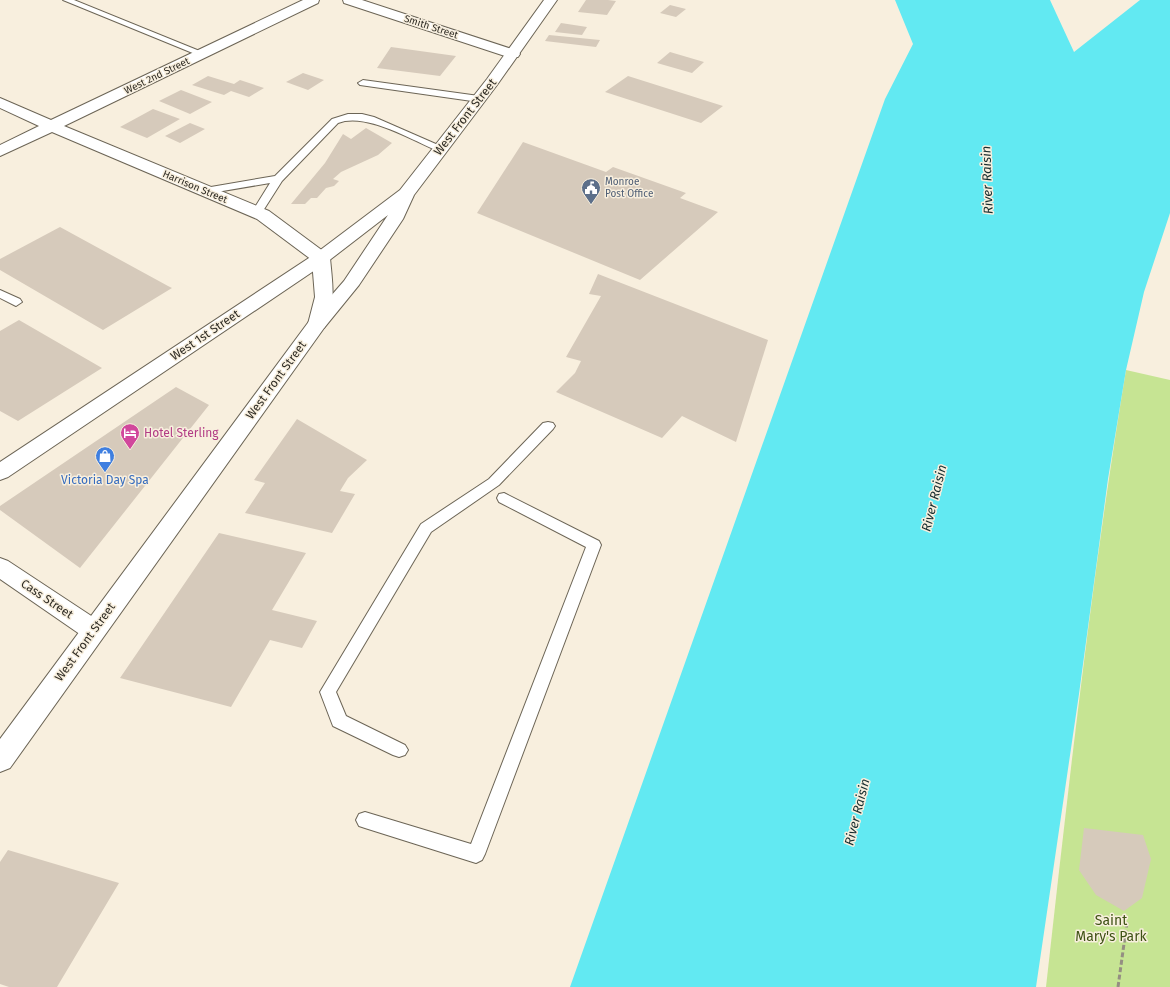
<svg xmlns="http://www.w3.org/2000/svg" width="1170" height="987" font-family="'Fira Sans',sans-serif">
	<rect width="100%" height="100%" fill="#f8efde"/>
	<!-- green -->
	<path fill="#c6e493" d="M1126,370L1170,380V987H1046C1069,781 1092,575 1126,370Z"/>
	<!-- water -->
	<path fill="#62e9f2" d="M895,0H1050L1074,52L1140,0H1170V213L1144,292L1126,370L1108,479L1079,694L1036,987H570L885,99L913,44Z"/>
	<!-- building -->
	<path fill="#d6cabb" d="M586,0H608L616,1L607,15L578,12Z
		M670,5L686,9L676,17L660,13Z
		M561,23L587,27L582,35L555,32Z
		M549,35L600,40L596,47L545,41Z
		M391,47L456,56L440,76L377,68Z
		M670,52L704,62L692,73L657,63Z
		M303,73L324,80L308,90L286,82Z
		M208,76L234,84L240,80L264,88L249,97L231,91L224,95L192,85Z
		M628,76L723,106L701,123L605,92Z
		M181,90L212,102L190,114L159,101Z
		M153,109L180,119L147,138L120,127Z
		M190,123L205,129L180,143L165,136Z
		M366,128L392,143L378,155L341,172L333,179L339,181L334,186L326,188L317,198H311L305,204H291L325,163L343,134L351,139Z
		M523,142L606,172L613,167L686,193L680,198L718,212L640,280L477,213Z
		M60,227L168,286L172,288L103,330L0,270V259Z
		M598,274L768,340L736,442L682,416L662,438L556,392L575,373L581,361L566,357L601,296L589,294Z
		M19,320L102,368L18,421L0,411V331Z
		M176,387L209,405L80,568L0,510V506Z
		M297,419L367,460L348,478L340,491L355,494L332,533L245,513L265,483L254,480Z
		M219,533L306,553L272,610L317,621L302,648L270,640L231,707L120,678Z
		M1084,828L1143,835L1151,859L1142,898L1124,911L1096,895L1079,870Z
		M8,850L119,883L57,987H9L0,984V862Z"/>
	<g fill="none" stroke-linecap="round" stroke-linejoin="round">
		<defs>
			<path id="service" d="M63,0H74L207,54L203,57L200,56Z
				M363,80L479,96L484,99L479,102L360,85L358,83Z
				M348,114H362L374,117L445,148L444,150H436C410,139 365,112 338,123L282,181L261,214L257,215L252,212L270,183L205,194L200,191L205,188L275,176L332,119Z
				M0,290L20,299L22,302L16,306L0,298Z
				M548,422L553,423L555,426L553,429L499,485L431,532L336,692L346,716L405,745L408,750L405,755L399,757L393,755L333,726L320,692L421,524L489,479L543,423Z
				M504,493L599,541L601,545L485,854L482,860L476,863L365,828L359,826L356,820L359,814L365,812L471,844L586,547L499,502L497,498L499,494Z"/>
			<path id="minor" d="M303,0H319L318,3L64,126L269,211L327,254L330,258C332,281 337,308 324,328L317,330L310,328L308,324L315,297L312,260L257,219L52,132L0,156V145L39,126L0,108V98L51,120Z
				M343,0H362L518,51L520,54L518,57H508L344,3Z
				M0,558L8,561L102,623L105,630L102,637L93,640L84,637L0,579Z"/>
			<path id="tertiary" d="M544,0H557L497,85L414,195L403,219L359,285L324,328L10,768L0,772V739L310,320L344,281L388,215L327,262L8,477L0,480V462L315,254L400,190L487,79Z"/>
		</defs>
		<!-- service casing -->
		<use href="#service" stroke="#6c6556" stroke-width="2"/>
		<!-- minor casing -->
		<use href="#minor" stroke="#6c6556" stroke-width="2"/>
		<!-- tertiary casing -->
		<use href="#tertiary" stroke="#6c6556" stroke-width="2"/>
		<!-- path -->
		<path stroke="#948e82" stroke-width="3" stroke-dasharray="5 2.5" stroke-linecap="butt" d="M1118,987L1127,922"/>
		<!-- service -->
		<use href="#service" fill="#fff" fill-rule="evenodd"/>
		<!-- minor -->
		<use href="#minor" fill="#fff" fill-rule="evenodd"/>
		<!-- tertiary -->
		<use href="#tertiary" fill="#fff" fill-rule="evenodd"/>
	</g>
	<!-- icons -->
	<defs>
		<symbol id="civic-pin" viewBox="-11 -11 22 30"><path d="M0 17L-7.5 6A9.5 9.5 0 1 1 7.5 6Z" fill="#5c6f8a" stroke="#f8efde"/><path d="M-.6-6.5H3V-4.5H.6V-3L4-1V1h2V6H-6V1h2V-1L-.6-3ZM-1.2 2.5V6h2.4V2.5Z" fill="#fff"/></symbol>
		<symbol id="hotel-pin" viewBox="-11 -11 22 30"><path d="M0 17L-7.5 6A9.5 9.5 0 1 1 7.5 6Z" fill="#d1479c" stroke="#f8efde"/><path d="M-6-4.5h1.5V1H6V5H4.5V3h-9V5H-6ZM-4 0a1.8 1.8 0 1 1 3.6 0ZM.5 0V-2.5h3Q6-2.5 6 0Z" fill="#fff"/></symbol>
		<symbol id="shop-pin" viewBox="-11 -11 22 30"><path d="M0 17L-7.5 6A9.5 9.5 0 1 1 7.5 6Z" fill="#3f7fe0" stroke="#f8efde"/><path d="M-5-2.5h2.3a2.7 3.5 0 0 1 5.4 0H5L5.5 6h-11ZM-1.5-2.5h3a1.5 2.3 0 0 0-3 0Z" fill="#fff"/></symbol>
	</defs>
	<g fill-rule="evenodd">
		<use href="#civic-pin" x="580" y="177" width="22" height="30"/>
		<use href="#hotel-pin" x="119" y="422" width="22" height="30"/>
		<use href="#shop-pin" x="94" y="445" width="22" height="30"/>
	</g>
	<g text-anchor="middle" dominant-baseline="central" stroke-width="3" stroke-linejoin="round" paint-order="stroke">
		<!-- far-street labels -->
		<g font-size="10" fill="#2e2b24" stroke="#f8efde">
			<text transform="translate(431 27) rotate(18)">Smith Street</text>
			<text transform="translate(157 76) rotate(-26)">West 2nd Street</text>
			<text transform="translate(195 187) rotate(23)">Harrison Street</text>
		</g>
		<!-- far-service labels -->
		<g font-size="10" fill="#4e5e75" stroke="#f8efde" text-anchor="start">
			<text x="605" y="182">Monroe<tspan x="605" dy="12">Post Office</tspan></text>
		</g>
		<!-- street labels -->
		<g font-size="12" fill="#2e2b24" stroke="#f8efde">
			<text transform="translate(465 117) rotate(-52)">West Front Street</text>
			<text transform="translate(205 335) rotate(-34)">West 1st Street</text>
			<text transform="translate(276 380) rotate(-54)">West Front Street</text>
			<text transform="translate(47 599) rotate(34)">Cass Street</text>
			<text transform="translate(85 642) rotate(-54)">West Front Street</text>
		</g>
		<!-- hotel labels -->
		<g font-size="12" fill="#b23c85" stroke="#f8efde" text-anchor="start">
			<text x="144" y="433">Hotel Sterling</text>
		</g>
		<!-- shop labels -->
		<g font-size="12" fill="#366cbe" stroke="#f8efde">
			<text x="105" y="480">Victoria Day Spa</text>
		</g>
		<!-- water labels -->
		<g font-size="13" font-style="italic" fill="#162d2f" stroke="#f8efde">
			<text transform="translate(987 180) rotate(-92)">River Raisin</text>
			<text transform="translate(934 498) rotate(-76)">River Raisin</text>
			<text transform="translate(857 812) rotate(-76)">River Raisin</text>
		</g>
		<!-- near-park labels -->
		<g font-size="14" fill="#3f5215" stroke="#f8efde">
			<text x="1111" y="920">Saint<tspan x="1111" dy="16">Mary's Park</tspan></text>
		</g>
	</g>
</svg>
